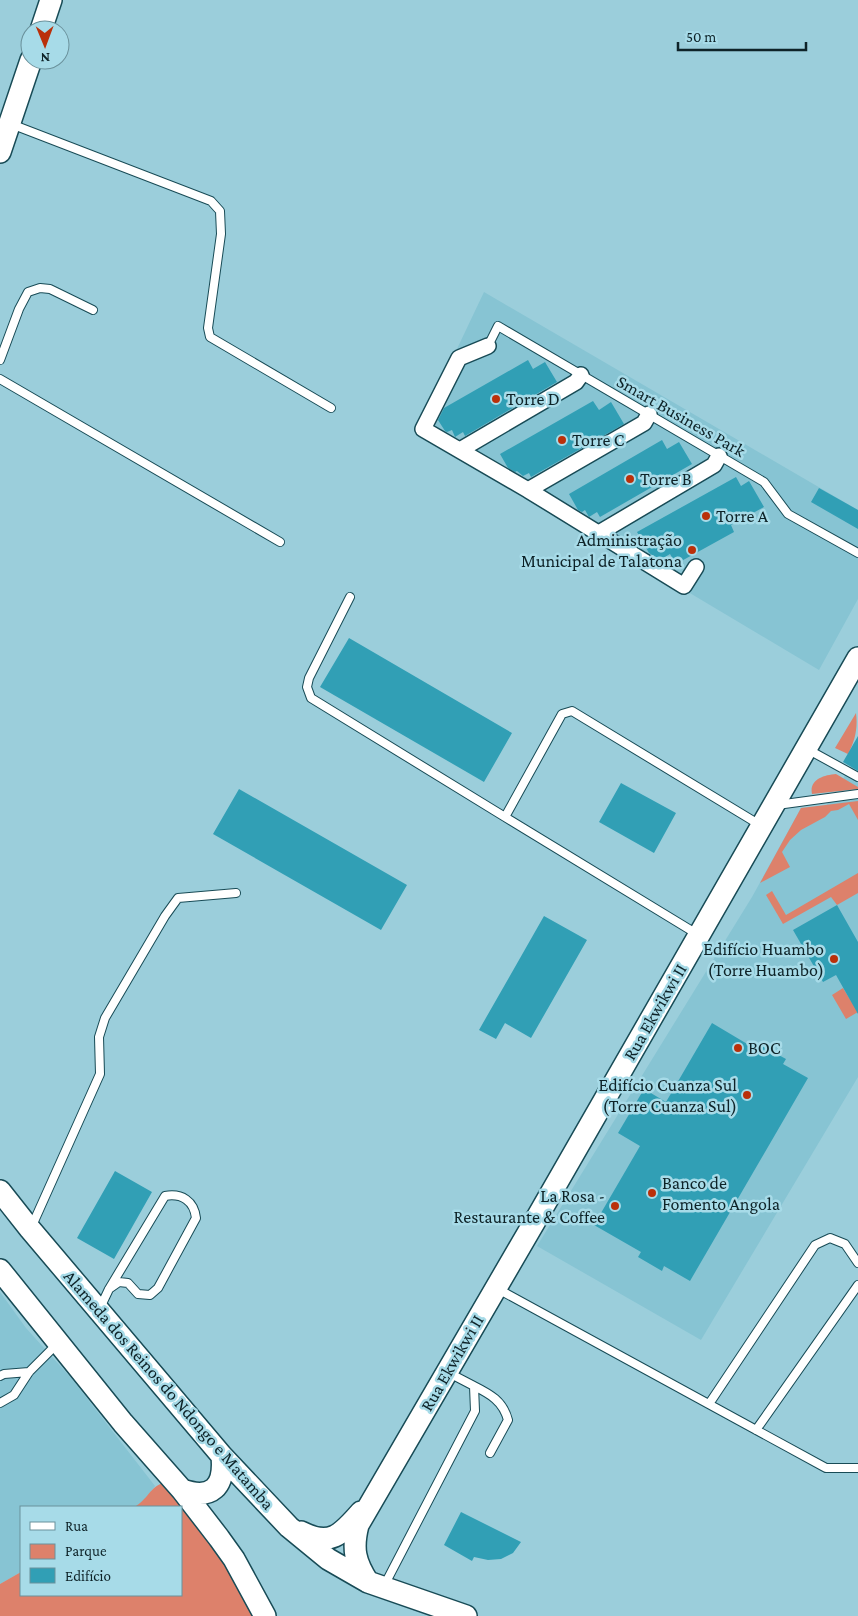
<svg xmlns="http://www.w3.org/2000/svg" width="858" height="1616" font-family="'Crimson Pro',serif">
	<rect width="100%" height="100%" fill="#9bcedb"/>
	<!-- built -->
	<path fill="#87c4d3" d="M484,292L858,510V599L819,670L418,431Z
		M858,755V1077L701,1340L537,1246L752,897L801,808L826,806Z
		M0,1292L26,1328L72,1379L155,1486L142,1503L134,1507H21V1572L0,1584Z"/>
	<!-- green -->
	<path fill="#dd816b" d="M856,713C858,728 855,741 848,754L835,748Z
		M836,774L858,787V789L812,794C809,780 823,775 836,774Z
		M858,801V820L849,804L838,810L831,811L825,817L801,830L790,840L782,852L790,867L760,883L801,808Z
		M858,873V893L837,905L831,897L783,924L766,895L772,891L786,915Z
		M843,988L851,1001L858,997V1012L846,1019L832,995Z
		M165,1482L230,1571L255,1616H0V1584L21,1572V1595H181V1507H134C149,1499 148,1488 165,1482Z"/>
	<!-- building -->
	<path fill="#319fb5" d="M528,360L533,369L545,362L557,382L465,436L463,432L455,437L452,430L447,432L445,431L438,420L444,408Z
		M593,401L599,410L611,402L624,424L531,477L529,473L523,476L517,471L515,472L508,468L500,454Z
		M662,440L667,449L679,442L692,464L600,517L597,512L589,517L585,510L582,512L578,510L569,494Z
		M736,477L741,486L749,481L764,507L731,525L734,532L676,564L670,554L660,560L649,553L637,532Z
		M819,488L858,510V529L811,502Z
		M349,638L512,733L484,782L320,687Z
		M858,736V771L843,762Z
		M621,783L676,813L654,853L599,822Z
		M239,789L407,885L381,930L213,834Z
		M837,905L858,942V1014L836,975L823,982L793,930Z
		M544,916L587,940L531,1038L505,1023L496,1039L479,1030Z
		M712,1023L759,1051L762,1046L786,1059L783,1064L808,1078L690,1281L664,1266L662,1271L638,1257L641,1252L594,1225L640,1146L618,1133L644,1089L666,1102Z
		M115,1171L152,1192L114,1259L77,1238Z
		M461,1512L521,1542L513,1553L501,1559L488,1560L474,1557L472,1561L444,1545Z"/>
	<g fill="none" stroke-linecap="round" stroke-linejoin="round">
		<defs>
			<path id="lane" d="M11,124L211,201L220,211L221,234L208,328L210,337L331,408
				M488,346L498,326L764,482L788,514L858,553
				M0,360L19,309L28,292L40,288L50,289L93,310
				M0,379L280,542
				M350,597L309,678L307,687L311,698L505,817L562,714L572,711L760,825
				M807,749L858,777
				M777,805L858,794
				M505,817L697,934
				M31,1228L100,1074L99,1037L105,1018L165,916L178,898L236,893
				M496,1288L826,1468H858
				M100,1308L109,1289L165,1196C182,1193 194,1201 196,1218L158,1288L150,1295L138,1294L128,1283L119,1282L109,1289
				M0,1376L4,1374L29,1372
				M474,1386C490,1394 503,1401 508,1420L490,1453
				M0,1403L14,1395L29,1372L57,1344
				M709,1404L815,1245L830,1238L845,1244L858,1263
				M756,1430L858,1285
				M384,1586L475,1411L474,1386L449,1373"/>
			<path id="street" d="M488,346L459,358L423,429L528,490L684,586L696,567
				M460,450L576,382L581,375
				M528,490L644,423L649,414
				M599,533L714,465L719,456"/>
			<path id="secondary" d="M41,30L51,0
				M0,152L31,60
				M0,1191L30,1229L222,1456L289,1527L328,1559L368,1582L466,1616
				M0,1270L123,1423L182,1490L219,1538L234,1559L265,1616
				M182,1490C212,1500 225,1487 222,1456
				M301,1532C330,1547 341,1535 361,1512
				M368,1582C355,1562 352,1549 358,1525L535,1221L858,658"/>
		</defs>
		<!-- lane casing -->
		<use href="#lane" stroke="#184b56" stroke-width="10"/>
		<!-- street casing -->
		<use href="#street" stroke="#184b56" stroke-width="18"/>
		<!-- secondary casing -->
		<use href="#secondary" stroke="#184b56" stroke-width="24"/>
		<!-- lane -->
		<use href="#lane" stroke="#fff" stroke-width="8"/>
		<!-- street -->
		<use href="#street" stroke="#fff" stroke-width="15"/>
		<!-- secondary -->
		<use href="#secondary" stroke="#fff" stroke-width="21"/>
	</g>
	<!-- markers -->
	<g fill="#ba300a" stroke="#a7dbe8" stroke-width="2">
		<circle cx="496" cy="399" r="5"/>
		<circle cx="562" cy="440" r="5"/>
		<circle cx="630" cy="479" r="5"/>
		<circle cx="706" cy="516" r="5"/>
		<circle cx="692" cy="550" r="5"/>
		<circle cx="834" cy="959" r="5"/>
		<circle cx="738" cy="1048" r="5"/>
		<circle cx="747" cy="1095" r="5"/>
		<circle cx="652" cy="1193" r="5"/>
		<circle cx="615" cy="1206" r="5"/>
	</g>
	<g text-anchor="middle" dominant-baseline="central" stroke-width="5" stroke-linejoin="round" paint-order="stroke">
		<!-- poi labels -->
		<g font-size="18" fill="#0e2328" stroke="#a7dbe8" text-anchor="start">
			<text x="506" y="399">Torre D</text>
			<text x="572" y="440">Torre C</text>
			<text x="640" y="479">Torre B</text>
			<text x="716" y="516">Torre A</text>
			<text x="682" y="540" text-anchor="end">Administração<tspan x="682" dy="21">Municipal de Talatona</tspan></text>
			<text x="824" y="949" text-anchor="end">Edifício Huambo<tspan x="824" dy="21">(Torre Huambo)</tspan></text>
			<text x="748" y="1048">BOC</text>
			<text x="737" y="1085" text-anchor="end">Edifício Cuanza Sul<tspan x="737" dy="21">(Torre Cuanza Sul)</tspan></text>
			<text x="662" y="1183">Banco de<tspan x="662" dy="21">Fomento Angola</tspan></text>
			<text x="605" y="1196" text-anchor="end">La Rosa -<tspan x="605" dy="21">Restaurante &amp; Coffee</tspan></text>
		</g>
		<!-- street labels -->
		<g font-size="18" fill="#0e2328" stroke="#a7dbe8">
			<text transform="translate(681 416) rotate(30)">Smart Business Park</text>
			<text transform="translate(655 1012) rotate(-60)">Rua Ekwikwi II</text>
			<text transform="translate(452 1363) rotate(-60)">Rua Ekwikwi II</text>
			<text transform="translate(169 1390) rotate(49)">Alameda dos Reinos do Ndongo e Matamba</text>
		</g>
	</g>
	<!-- legend -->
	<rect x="20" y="1506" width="162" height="90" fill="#a7dbe8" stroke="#6a919b"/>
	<rect x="30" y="1522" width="25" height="8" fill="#ffffff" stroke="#6a919b"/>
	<text x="65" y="1531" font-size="15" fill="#0e2328">Rua</text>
	<rect x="30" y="1544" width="25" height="15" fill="#dd816b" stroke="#6a919b"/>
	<text x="65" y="1556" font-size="15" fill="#0e2328">Parque</text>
	<rect x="30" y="1568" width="25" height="15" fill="#319fb5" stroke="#6a919b"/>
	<text x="65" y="1581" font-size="15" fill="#0e2328">Edifício</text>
	<!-- north arrow -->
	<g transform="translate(45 45) rotate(179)"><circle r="24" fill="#a7dbe8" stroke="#6a919b"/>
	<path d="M0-4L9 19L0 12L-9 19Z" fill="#ba300a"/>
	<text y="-8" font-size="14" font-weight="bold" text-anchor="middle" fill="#0e2328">N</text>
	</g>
	<!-- scale -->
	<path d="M678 42v8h128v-8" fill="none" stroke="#0e2328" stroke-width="2.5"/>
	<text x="686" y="42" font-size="15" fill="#0e2328" stroke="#a7dbe8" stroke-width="4" paint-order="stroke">50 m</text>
</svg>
